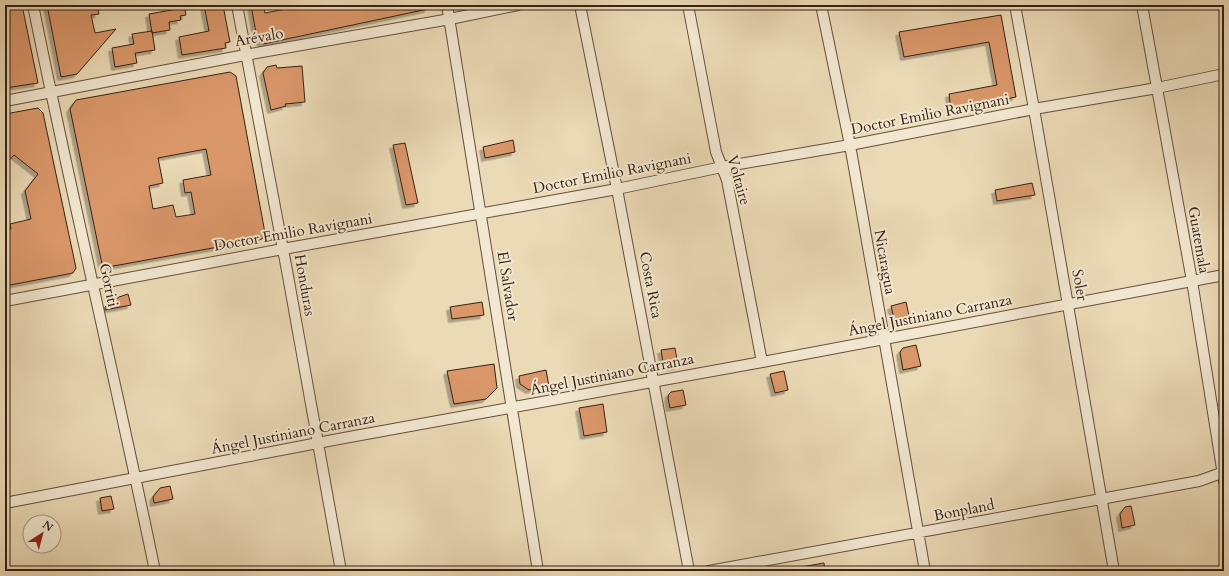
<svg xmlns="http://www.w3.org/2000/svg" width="1229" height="576" font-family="Cardo,serif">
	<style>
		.building { fill: #da976b; stroke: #362114; fill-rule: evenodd; filter: url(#shadow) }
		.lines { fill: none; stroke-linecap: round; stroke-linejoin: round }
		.minor-casing { stroke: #634f3c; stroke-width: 12 }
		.minor { stroke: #f2e7d0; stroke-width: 10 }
		.labels { text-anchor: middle; stroke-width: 4; stroke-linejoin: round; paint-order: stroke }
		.street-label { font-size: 15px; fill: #362114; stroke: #f2e7d0 }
	</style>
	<defs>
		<filter id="shadow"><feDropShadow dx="-3.5" dy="3.5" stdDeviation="0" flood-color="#0004"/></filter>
	</defs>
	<rect width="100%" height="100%" fill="#ebdab6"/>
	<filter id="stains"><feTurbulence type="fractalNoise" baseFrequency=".005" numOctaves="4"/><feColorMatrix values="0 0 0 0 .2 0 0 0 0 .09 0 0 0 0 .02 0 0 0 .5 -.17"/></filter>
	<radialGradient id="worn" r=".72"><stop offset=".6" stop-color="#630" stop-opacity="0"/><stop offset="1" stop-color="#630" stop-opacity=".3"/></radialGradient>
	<!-- building -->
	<path class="building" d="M5,5H22L38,83L5,88Z
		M47,5H97L99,14L91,15L95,33L116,29L77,74L61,77Z
		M176,5H184L186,15L180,16L181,20L169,22L170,30L152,33L149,14L177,9Z
		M204,5H223L230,42L225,43L226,48L182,55L179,37L209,31Z
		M251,5H263L265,13L291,8V7L299,5H428V9L263,44L257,39Z
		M1001,15L1016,97L951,110L949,94L997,85L989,42L904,57L899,32Z
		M152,31L155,50L135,53L137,63L115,67L112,48L134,44L132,34Z
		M276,65L277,68L302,66L305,102L285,104L286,106L271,110L263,73L267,67Z
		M230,72L236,76L265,233L262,239L108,267L102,264L70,109L76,100ZM206,149L211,175L183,180L185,193L191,192L195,214L176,217L173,205L153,209L149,186L163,183L158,158Z
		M38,108L43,113L76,268L73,273L5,286V229H11L10,224L31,219L25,191L38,174L14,155L5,165V114Z
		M513,140L515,152L485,158L483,147Z
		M405,143L418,203L406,205L393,145Z
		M1032,183L1035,195L997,201L995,190Z
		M128,294L131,305L105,310V307L119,297Z
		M482,302L484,315L452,319L450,307Z
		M906,302L910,320L895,323L891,306Z
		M916,345L921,366L903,370L900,352L903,348Z
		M675,348L678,366L671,367L663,362L661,350Z
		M494,364L497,388L486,399L454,404L447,371Z
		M546,370L549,386L529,390L520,384L519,376Z
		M784,371L788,390L775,393L770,374Z
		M683,390L686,405L670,408L668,398L669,394L671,392Z
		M603,404L607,432L584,436L579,408Z
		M170,486L173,499L154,503L153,497L160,488Z
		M111,496L114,509L102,511L100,498Z
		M1131,506L1135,525L1122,528L1120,514L1125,507Z
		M824,563L825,571H802L801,567Z"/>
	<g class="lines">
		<defs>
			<path id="minor" d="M33,5C71,194 116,382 155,571
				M237,5L288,276L341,571
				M447,5L538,571
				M580,5L617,189L689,571
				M688,5L716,152L727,180L762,362
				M821,5L850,145L925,571
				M1015,5L1034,109L1114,571
				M1142,5L1192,281L1224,481
				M5,101L245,55L450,19L518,5
				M5,301L283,249L617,189L722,167L850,145L1034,109L1157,88L1224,74
				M5,503L344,438L762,362L1224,275
				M709,571L1199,481L1224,472"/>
		</defs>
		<!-- minor casing -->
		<use href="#minor" class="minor-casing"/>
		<!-- minor -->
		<use href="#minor" class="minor"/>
	</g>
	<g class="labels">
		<!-- street labels -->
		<g class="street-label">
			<text transform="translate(259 37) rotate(-10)" y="5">Arévalo</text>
			<text transform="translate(930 114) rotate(-11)" y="5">Doctor Emilio Ravignani</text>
			<text transform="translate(612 173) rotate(-11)" y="5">Doctor Emilio Ravignani</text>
			<text transform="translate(739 180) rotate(74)" y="5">Voltaire</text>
			<text transform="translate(293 232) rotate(-10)" y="5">Doctor Emilio Ravignani</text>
			<text transform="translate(1199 240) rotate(80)" y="5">Guatemala</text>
			<text transform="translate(885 262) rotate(80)" y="5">Nicaragua</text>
			<text transform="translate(109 285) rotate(78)" y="5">Gorriti</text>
			<text transform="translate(305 285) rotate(80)" y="5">Honduras</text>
			<text transform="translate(651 285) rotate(79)" y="5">Costa Rica</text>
			<text transform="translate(1080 285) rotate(80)" y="5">Soler</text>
			<text transform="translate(508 286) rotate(81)" y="5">El Salvador</text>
			<text transform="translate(930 315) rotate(-11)" y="5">Ángel Justiniano Carranza</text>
			<text transform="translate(612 374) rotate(-11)" y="5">Ángel Justiniano Carranza</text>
			<text transform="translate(293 433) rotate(-11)" y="5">Ángel Justiniano Carranza</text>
			<text transform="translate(964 510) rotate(-11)" y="5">Bonpland</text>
		</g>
	</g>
	<!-- margin -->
	<rect width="1229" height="576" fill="none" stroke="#ebdab6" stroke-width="20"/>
	<rect x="6" y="6" width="1217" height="564" fill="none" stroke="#362114" stroke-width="2"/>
	<rect x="10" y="10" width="1209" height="556" fill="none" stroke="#362114"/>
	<!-- north arrow -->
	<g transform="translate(42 534) rotate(36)"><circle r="19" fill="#f2e7d0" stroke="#a79885"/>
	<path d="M0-3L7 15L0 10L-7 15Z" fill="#8f2418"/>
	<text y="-6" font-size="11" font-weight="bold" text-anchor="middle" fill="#362114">N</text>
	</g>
	<rect width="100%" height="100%" filter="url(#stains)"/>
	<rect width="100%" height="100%" fill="url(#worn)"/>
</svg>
